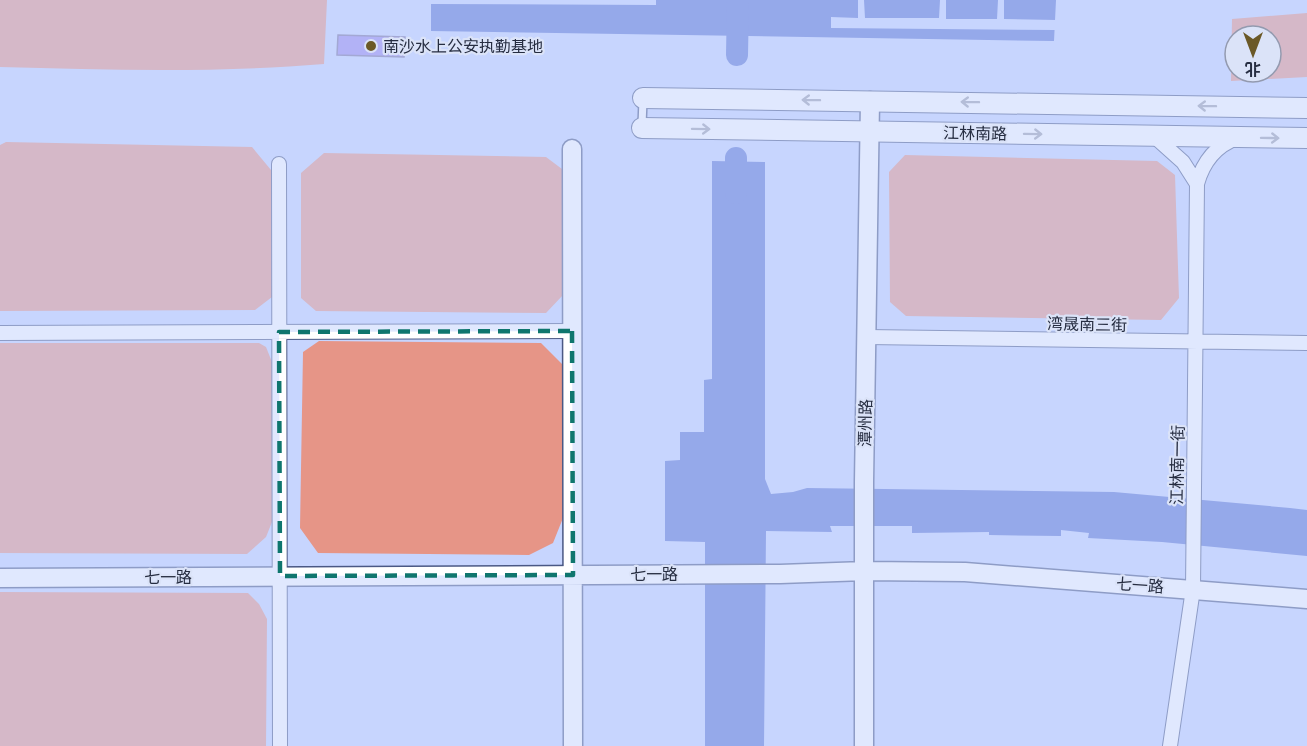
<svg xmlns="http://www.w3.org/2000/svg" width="1307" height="746" font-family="'Noto Sans','Noto Sans SC',sans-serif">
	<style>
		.green { fill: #e69587; fill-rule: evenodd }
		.water { fill: #5a73d2 }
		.pier { fill: #c7d5fe }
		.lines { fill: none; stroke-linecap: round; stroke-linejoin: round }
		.river { stroke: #5a73d2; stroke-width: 22 }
		.building { fill: #9987ed; stroke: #7872a2; stroke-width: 1.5 }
		.service-casing { stroke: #4a5884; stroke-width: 10 }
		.minor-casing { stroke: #4a5884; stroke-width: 16 }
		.tertiary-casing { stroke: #4a5884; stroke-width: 21 }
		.secondary-casing { stroke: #4a5884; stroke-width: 22 }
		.service { stroke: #fff; stroke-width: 7 }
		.minor { stroke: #fff; stroke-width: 14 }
		.tertiary { stroke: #fff; stroke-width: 18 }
		.secondary { stroke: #fff; stroke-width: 20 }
		.oneway { stroke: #9da0aa }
		.marked { fill: none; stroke: #0f766e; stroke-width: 4.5; stroke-dasharray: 12 8; stroke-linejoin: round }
		.poi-dot { fill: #6b5927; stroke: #dbe3f8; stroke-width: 2 }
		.labels { text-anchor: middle; stroke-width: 4.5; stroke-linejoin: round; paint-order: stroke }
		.poi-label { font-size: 16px; fill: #262d41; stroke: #dbe3f8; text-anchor: start }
		.street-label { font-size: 16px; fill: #262d41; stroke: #dbe3f8 }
	</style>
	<rect width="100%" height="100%" fill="#c7d5fe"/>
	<!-- green -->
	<path class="green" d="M0,0H327L324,64C217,73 108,70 0,67Z
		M1307,13V77L1231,81L1232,19ZM1235,36H1271V72H1235Z
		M6,142L252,147L271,170L272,297L255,310L0,311V145Z
		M324,153L546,157L562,169L563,295L546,313L316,311L301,298V173Z
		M905,155L1157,161L1175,175L1179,298L1161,320L906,316L890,302L889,172Z
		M319,341L541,343L562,364L563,518L553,543L529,555L318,553L300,528L303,352Z
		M0,343H259L266,347L272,362V522L266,537L247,554L0,553Z
		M0,592L248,593L259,604L267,619L266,746H0Z"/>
	<!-- water -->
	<path class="water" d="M431,0H1056L1054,41L431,31Z
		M712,161L765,162V479L771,494L793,492L807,488L1114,492L1290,508L1307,510V556L1162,542L1088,538L1089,533L1061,530V536L989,535V532L912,533V526H830L832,532L766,531L764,746H705V542L665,541V461L680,460V432H704V380L712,379Z"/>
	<!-- pier -->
	<path class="pier" d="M431,0H656V5L431,4Z
		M858,0H864L865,18H939L940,0H946V19H997L998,0H1004V19L1056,20V30L831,28V17L858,18Z"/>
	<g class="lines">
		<!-- river -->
		<path class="river" d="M737,55L738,0
			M736,193V158"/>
	</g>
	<!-- building -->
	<path class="building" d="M338,35L405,37L404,57L337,55Z"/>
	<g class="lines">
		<defs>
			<path id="service" d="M642,125L643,100"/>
			<path id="minor" d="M1154,136L1183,162L1197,184
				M279,164L280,746
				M0,333L572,331
				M866,337L1307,343
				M1170,746L1193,589L1197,184C1203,162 1215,146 1237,138"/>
			<path id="tertiary" d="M572,149L573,746
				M0,578L780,574L865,571L965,572L1307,599
				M864,746V482L870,101"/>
			<path id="secondary" d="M643,98L1307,108
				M642,128L1307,138"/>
		</defs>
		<!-- service casing -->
		<use href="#service" class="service-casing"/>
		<!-- minor casing -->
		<use href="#minor" class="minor-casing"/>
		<!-- tertiary casing -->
		<use href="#tertiary" class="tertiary-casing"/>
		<!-- secondary casing -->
		<use href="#secondary" class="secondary-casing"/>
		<!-- service -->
		<use href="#service" class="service"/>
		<!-- minor -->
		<use href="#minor" class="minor"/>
		<!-- tertiary -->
		<use href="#tertiary" class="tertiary"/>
		<!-- secondary -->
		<use href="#secondary" class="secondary"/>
	</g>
	<!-- one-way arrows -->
	<defs><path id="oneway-shaft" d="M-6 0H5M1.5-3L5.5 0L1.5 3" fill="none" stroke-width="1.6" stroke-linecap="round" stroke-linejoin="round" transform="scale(1.5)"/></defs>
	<g class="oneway">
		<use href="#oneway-shaft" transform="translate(811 100) rotate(-179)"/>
		<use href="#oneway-shaft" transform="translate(970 102) rotate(-179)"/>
		<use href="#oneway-shaft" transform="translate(1207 106) rotate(-179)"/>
		<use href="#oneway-shaft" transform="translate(701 129) rotate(1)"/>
		<use href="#oneway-shaft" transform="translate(1033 134) rotate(1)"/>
		<use href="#oneway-shaft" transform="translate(1270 138) rotate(1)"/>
	</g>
	<!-- marked area -->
	<path d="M0 0H1307V746H0ZM572,331L573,575L280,576L279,332Z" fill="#c7d5fe" fill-opacity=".55" fill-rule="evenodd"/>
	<path class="marked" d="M572,331L573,575L280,576L279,332Z"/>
	<!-- markers -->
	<circle class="poi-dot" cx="371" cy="46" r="6"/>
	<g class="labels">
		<!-- poi labels -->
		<g class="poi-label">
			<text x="383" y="52">南沙水上公安执勤基地</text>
		</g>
		<!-- street labels -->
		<g class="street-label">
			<text transform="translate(975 133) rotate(1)" y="6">江林南路</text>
			<text transform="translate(1087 324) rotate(1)" y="6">湾晟南三街</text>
			<text transform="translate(865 423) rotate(-89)" y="6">潭州路</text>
			<text transform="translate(1177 465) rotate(-89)" y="6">江林南一街</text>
			<text x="654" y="580">七一路</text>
			<text x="168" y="583">七一路</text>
			<text transform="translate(1140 585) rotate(4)" y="6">七一路</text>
		</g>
	</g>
	<!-- north arrow -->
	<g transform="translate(1253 54) rotate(180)"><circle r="28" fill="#dbe3f8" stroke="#939aaf" stroke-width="1.5"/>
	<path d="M0-4.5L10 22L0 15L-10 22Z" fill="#6b5927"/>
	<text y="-9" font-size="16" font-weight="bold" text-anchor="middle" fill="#262d41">北</text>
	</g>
</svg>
